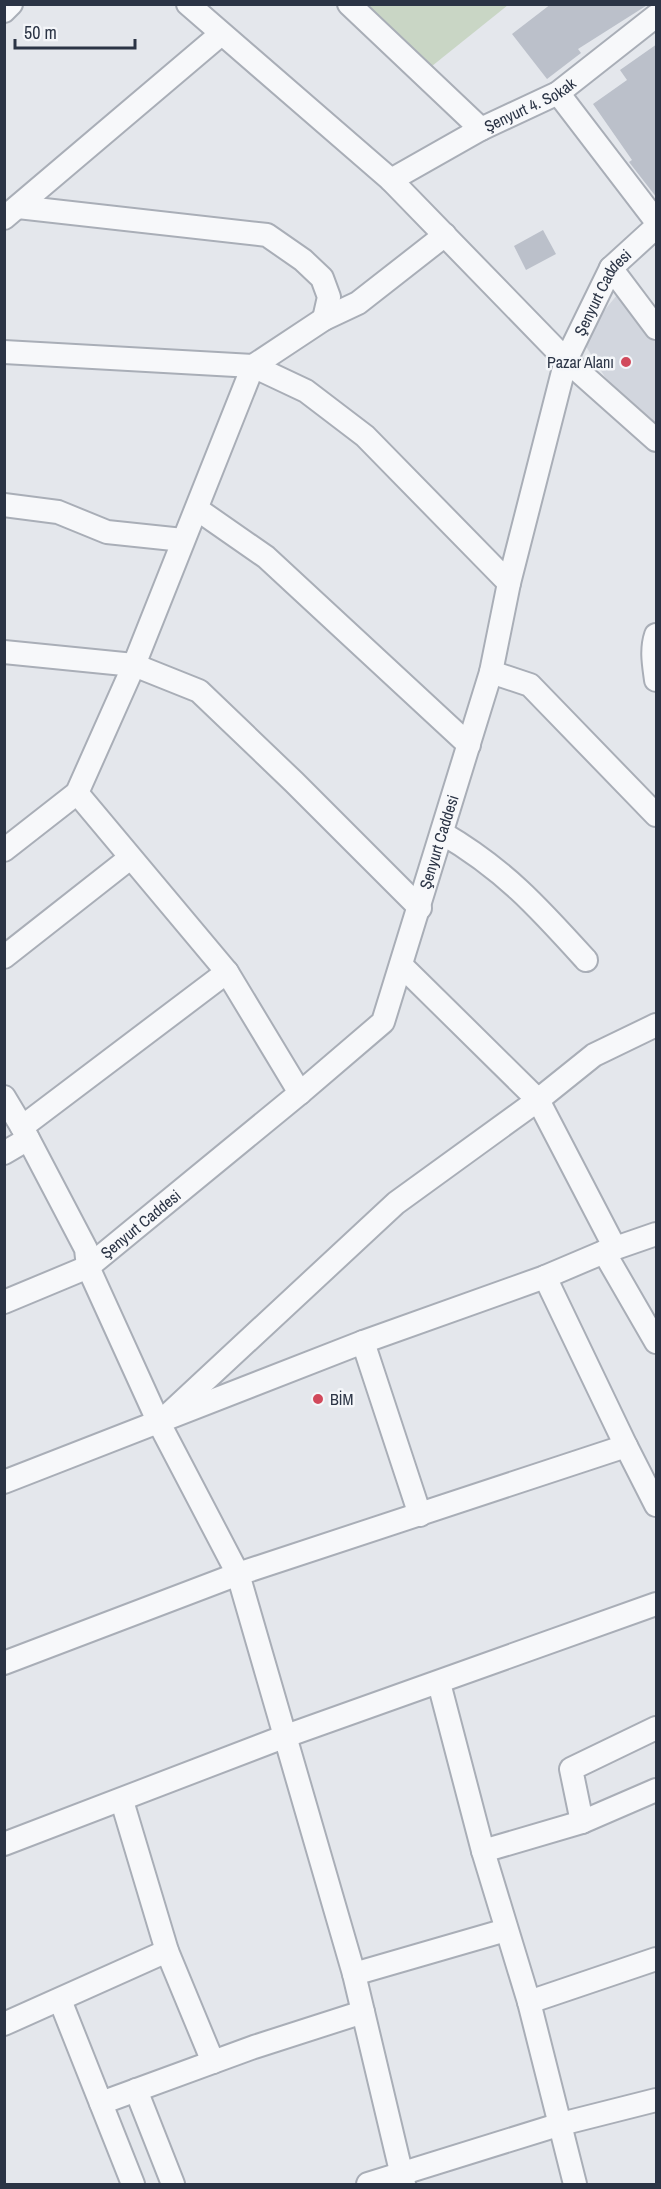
<svg xmlns="http://www.w3.org/2000/svg" width="661" height="2189" font-family="'Archivo Narrow',sans-serif">
	<style>
		.built { fill: #d2d6de }
		.green { fill: #c9d6c5 }
		.building { fill: #bbc0ca }
		.lines { fill: none; stroke-linecap: round; stroke-linejoin: round }
		.minor-casing { stroke: #a9aeb7; stroke-width: 26 }
		.minor { stroke: #f7f8fa; stroke-width: 22 }
		.poi-dot { fill: #d1495b; stroke: #f4f6f9; stroke-width: 2 }
		.labels { text-anchor: middle; stroke-width: 5; stroke-linejoin: round; paint-order: stroke }
		.street-label { font-size: 16px; fill: #2b3445; stroke: #f4f6f9 }
		.poi-label { font-size: 16px; fill: #2b3445; stroke: #f4f6f9; text-anchor: end }
	</style>
	<rect width="100%" height="100%" fill="#e4e7ec"/>
	<!-- built -->
	<path class="built" d="M622,289L656,334V430L605,377L587,348L585,334Z"/>
	<!-- green -->
	<path class="green" d="M362,5H508L432,66L422,63Z"/>
	<!-- building -->
	<path class="building" d="M551,4H649L578,49L581,53L547,79L512,34Z
		M657,44V198L629,162L632,160L593,104L627,80L620,70Z
		M543,230L556,254L526,270L514,246Z"/>
	<g class="lines">
		<defs>
			<g id="minor">
				<path d="M188,4L391,180L566,360L656,440"/>
				<path d="M349,4L481,129"/>
				<path d="M4,11L11,4"/>
				<path d="M558,93L656,221"/>
				<path id="s1" d="M391,180L481,129L558,93L656,16"/>
				<path d="M18,207L267,235L303,260L322,278L329,297L324,319"/>
				<path d="M4,218L221,34"/>
				<path d="M611,268L656,328"/>
				<path d="M4,352L253,366L306,391L365,436L509,583"/>
				<path d="M4,505L58,512L107,532L183,540"/>
				<path d="M197,509L266,557L469,745"/>
				<path d="M656,635C651,650 654,665 656,680"/>
				<path d="M4,652L134,665L199,691L294,782L420,908"/>
				<path d="M491,672L530,685L656,815"/>
				<path d="M77,793L227,972L300,1093"/>
				<path d="M442,833C504,869 539,908 586,960"/>
				<path d="M4,850L77,793L134,665L253,366L324,319L358,303L445,235"/>
				<path d="M4,957L130,858"/>
				<path d="M402,966L538,1100L615,1248"/>
				<path d="M4,1097L22,1127L86,1249L88,1267L159,1423L238,1574L354,1974L404,2184"/>
				<path d="M22,1127L227,972"/>
				<path d="M4,1153L28,1139"/>
				<path d="M604,1252L656,1342"/>
				<path d="M545,1277L626,1446L656,1505"/>
				<path id="s2" d="M4,1302L88,1267L300,1093L383,1022L491,672L509,583L566,360L611,268L656,227"/>
				<path d="M363,1342L420,1515"/>
				<path d="M170,1413L396,1203L538,1100L594,1055L656,1025"/>
				<path d="M4,1482L363,1342L545,1277L604,1252L656,1234"/>
				<path d="M4,1663L238,1574L626,1446"/>
				<path d="M439,1683L483,1851L529,2002L575,2184"/>
				<path d="M122,1801L167,1951L213,2062"/>
				<path d="M582,1822L571,1769L656,1728"/>
				<path d="M4,1844L286,1736L656,1604"/>
				<path d="M483,1851L582,1822L656,1790"/>
				<path d="M354,1974L506,1930"/>
				<path d="M60,2000L133,2184"/>
				<path d="M529,2002L656,1959"/>
				<path d="M4,2024L167,1951"/>
				<path d="M136,2090L173,2184"/>
				<path d="M101,2103L254,2047L363,2012"/>
				<path d="M368,2184L561,2124L656,2100"/>
			</g>
		</defs>
		<!-- minor casing -->
		<use href="#minor" class="minor-casing"/>
		<!-- minor -->
		<use href="#minor" class="minor"/>
	</g>
	<!-- markers -->
	<g class="poi-dot">
		<circle cx="626" cy="362" r="6"/>
		<circle cx="318" cy="1399" r="6"/>
	</g>
	<g class="labels">
		<!-- street labels -->
		<g class="street-label">
			<text dy="6" stroke="none"><textPath href="#s1" startOffset="158">Şenyurt 4. Sokak</textPath></text>
			<text dy="6" stroke="none"><textPath href="#s2" startOffset="1239">Şenyurt Caddesi</textPath></text>
			<text dy="6" stroke="none"><textPath href="#s2" startOffset="663">Şenyurt Caddesi</textPath></text>
			<text dy="6" stroke="none"><textPath href="#s2" startOffset="159">Şenyurt Caddesi</textPath></text>
		</g>
		<!-- poi labels -->
		<g class="poi-label">
			<text x="614" y="368">Pazar Alanı</text>
			<text x="330" y="1405" text-anchor="start">BİM</text>
		</g>
	</g>
	<!-- border -->
	<rect width="661" height="2189" fill="none" stroke="#2b3445" stroke-width="12"/>
	<!-- scale -->
	<path d="M15 39v9h120v-9" fill="none" stroke="#2b3445" stroke-width="3"/>
	<text x="24" y="39" font-size="18" fill="#2b3445" stroke="#f4f6f9" stroke-width="4.5" paint-order="stroke">50 m</text>
</svg>
